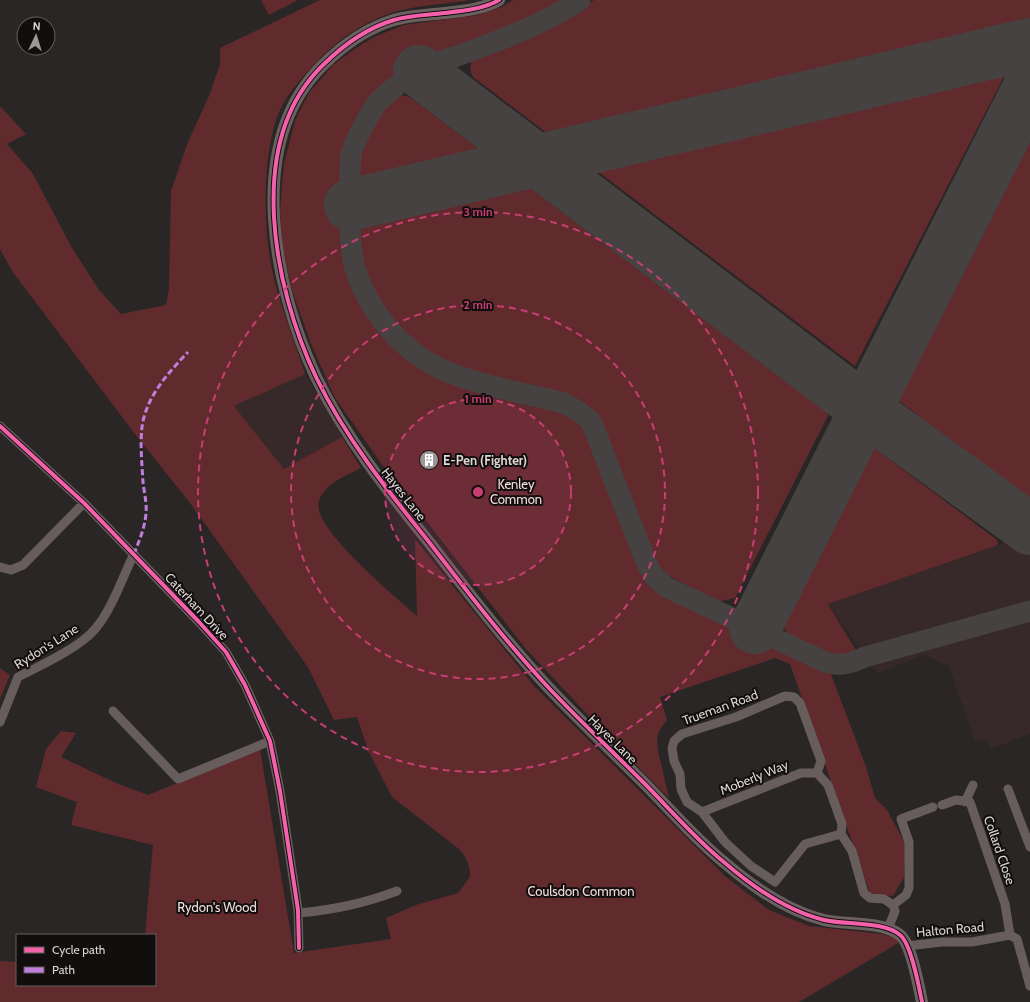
<svg xmlns="http://www.w3.org/2000/svg" width="1030" height="1002" font-family="Cabin,sans-serif">
	<style>
		.built { fill: #372929 }
		.green { fill: #612b2e }
		.lines { fill: none; stroke-linecap: round; stroke-linejoin: round }
		.taxiway { stroke: #474242; stroke-width: 21 }
		.runway { stroke: #474242; stroke-width: 52 }
		.street { stroke: #685d5d; stroke-width: 9 }
		.secondary { stroke: #6b6060; stroke-width: 12 }
		.quiet { stroke: #c07fdc; stroke-width: 3; stroke-dasharray: 6 3; stroke-linecap: butt }
		.cycleway-casing { stroke: #120e0e; stroke-width: 6 }
		.cycleway { stroke: #f560ab; stroke-width: 4 }
		.ring { fill: none; stroke: #c73e73; stroke-width: 2; stroke-dasharray: 7 5 }
		.labels { text-anchor: middle; stroke-width: 4; stroke-linejoin: round; paint-order: stroke }
		.poi-label { font-size: 13px; font-weight: bold; fill: #dbd5d5; stroke: #120e0e; text-anchor: start }
		.park-label { font-size: 13px; fill: #f4dedd; stroke: #120e0e }
		.street-label { font-size: 13px; fill: #dbd5d5; stroke: #120e0e }
		.centre { fill: #c73e73; stroke: #120e0e; stroke-width: 2 }
		.ring-label { font-size: 12px; text-anchor: middle; font-weight: bold; fill: #c73e73; stroke: #120e0e; stroke-width: 4; stroke-linejoin: round; paint-order: stroke }
	</style>
	<rect width="100%" height="100%" fill="#2a2626"/>
	<!-- built -->
	<path class="built" d="M305,374L342,437L284,469L233,405Z
		M1030,534V734L990,749L987,739L975,742L949,666L924,655L877,673L828,604Z"/>
	<!-- green -->
	<path class="green" d="M261,0H298L269,15Z
		M320,0H470C446,4 421,5 398,11C367,19 335,41 315,64C303,76 292,89 283,104C262,142 263,223 271,265C278,302 294,338 305,374L234,406L284,469L342,437L361,468C346,476 325,483 319,501C310,527 397,598 417,616L415,539L535,687L725,876L769,910L809,926L881,934L894,937L900,942L799,1002H0V961L17,962V985H155V935H145L153,845L71,825L77,802L36,787L46,749L61,731L76,733L61,757L116,783L148,795L260,749L294,953L391,939L386,918L416,905L458,893L470,877C470,865 467,858 459,849L392,797L368,750L357,717L334,720L308,667L190,503L135,434L12,271L0,249V106L26,134L7,144L33,174L72,248L99,290L121,314L166,305L169,289L171,191L188,142L209,96L220,64V48Z
		M513,0H571C551,13 531,19 509,27C469,41 409,61 379,93C368,105 349,139 346,155C344,170 346,187 345,202C345,223 344,248 350,269C363,312 397,354 439,373C477,391 521,398 561,408L575,416L588,427L643,565L650,579L663,591L829,669L866,767L875,798L887,810L906,845L904,877L893,896L870,893L790,664L775,658L660,697L667,720L659,731L657,740L658,751L669,798L617,746L526,649L381,463L335,398L311,344L292,290L282,247L280,210L284,164L295,121L309,93L333,65L353,50L374,37L404,25L478,15L502,7Z
		M594,0H1030V26L855,366L473,77C467,64 472,57 484,51L563,21Z
		M401,95L410,97L829,414L735,598L717,602L660,571L599,419L581,404L566,396L472,372L449,365L421,350L400,331L378,304L365,276L361,256L358,231V157L373,121L391,98Z
		M1030,142V501L898,400Z
		M873,447L997,540L998,545L828,604L857,652L836,659L793,640L784,628L785,618Z
		M0,668L10,675L0,699Z"/>
	<g class="lines">
		<!-- taxiway -->
		<path class="taxiway" d="M580,0C547,22 511,36 474,50C456,57 435,62 418,71C406,78 393,88 383,97C373,105 354,142 351,155C349,167 351,182 350,195C350,218 349,246 355,268C368,310 400,349 439,368C475,385 525,393 564,403L578,411L591,421L647,564L654,576L666,587L823,661C838,667 850,664 865,657L1030,611"/>
		<!-- runway -->
		<path class="runway" d="M419,71L866,410L1030,529
			M350,205L1030,44
			M755,628L1030,85"/>
		<!-- street -->
		<path class="street" d="M0,426L84,503L199,622L226,652L245,685L270,741L280,791L298,910L299,948
			M0,567L11,570L23,565L84,503
			M113,711L178,779L270,741
			M0,722L18,677C40,666 81,647 96,628C113,607 122,578 134,554
			M1008,789L1030,847
			M965,802L973,785
			M942,805L956,800L970,802L1005,904L1010,935
			M702,812L801,773H817
			M841,834L805,844L775,882L751,866L725,842L702,812L687,802L681,789L680,774L674,761L672,748L674,741L682,734L736,717L785,696L794,697L800,703L821,761L817,773L828,785L842,824L841,834L852,851L864,893L870,898L884,899L893,905L895,911L888,929
			M893,905L906,895L909,888V842L901,819L933,807
			M298,913C334,910 363,904 397,891
			M907,946L942,942H972L1010,935L1017,939L1030,986"/>
		<!-- secondary -->
		<path class="secondary" d="M499,0C484,9 462,11 444,13C428,15 410,15 394,20C367,28 342,46 322,66C244,143 274,288 316,377C345,437 387,490 429,542C467,591 505,641 547,686C578,719 611,750 643,782C670,809 695,839 725,863C753,887 787,911 824,920C845,925 884,921 900,935C911,943 919,987 922,1002"/>
		<!-- quiet -->
		<path class="quiet" d="M134,554C139,541 145,528 146,513C147,503 144,492 143,482C142,465 140,444 142,427C146,397 168,373 188,352"/>
		<defs>
			<path id="cycleway" d="M499,0C484,9 462,11 444,13C428,15 410,15 394,20C367,28 342,46 322,66C244,143 274,288 316,377C345,437 387,490 429,542C467,591 505,641 547,686C578,719 611,750 643,782C670,809 695,839 725,863C753,887 787,911 824,920C845,925 884,921 900,935C911,943 919,987 922,1002
				M0,426L84,503L199,622L226,652L245,685L270,741L280,791L298,910L299,948"/>
		</defs>
		<!-- cycleway casing -->
		<use href="#cycleway" class="cycleway-casing"/>
		<!-- cycleway -->
		<use href="#cycleway" class="cycleway"/>
	</g>
	<!-- distance rings -->
	<circle cx="478" cy="492" r="93" fill="#c73e73" fill-opacity=".12"/>
	<g class="ring">
		<circle cx="478" cy="492" r="93"/>
		<circle cx="478" cy="492" r="187"/>
		<circle cx="478" cy="492" r="280"/>
	</g>
	<!-- icons -->
	<defs>
		<symbol id="building-disc" viewBox="-11 -11 22 22"><circle r="9.5" fill="#9d9898" stroke="#120e0e"/><path d="M-4-6H4V6H1V3H-1V6H-4ZM-2.5-4.3h1.7v1.8h-1.7ZM.8-4.3h1.7v1.8H.8ZM-2.5-1h1.7V.8h-1.7ZM.8-1h1.7V.8H.8Z" fill="#fff"/></symbol>
	</defs>
	<g fill-rule="evenodd">
		<use href="#building-disc" x="418" y="449" width="22" height="22"/>
	</g>
	<g class="labels">
		<!-- poi labels -->
		<g class="poi-label">
			<text x="443" y="465">E-Pen (Fighter)</text>
		</g>
		<!-- park labels -->
		<g class="park-label">
			<text x="516" y="489">Kenley<tspan x="516" dy="15">Common</tspan></text>
			<text x="581" y="896">Coulsdon Common</text>
			<text x="217" y="912">Rydon's Wood</text>
		</g>
		<!-- street labels -->
		<g class="street-label">
			<text transform="translate(404 494) rotate(52)" y="5">Hayes Lane</text>
			<text transform="translate(197 606) rotate(47)" y="5">Caterham Drive</text>
			<text transform="translate(46 646) rotate(-32)" y="5">Rydon's Lane</text>
			<text transform="translate(720 707) rotate(-20)" y="5">Trueman Road</text>
			<text transform="translate(613 739) rotate(45)" y="5">Hayes Lane</text>
			<text transform="translate(754 777) rotate(-22)" y="5">Moberly Way</text>
			<text transform="translate(1000 850) rotate(71)" y="5">Collard Close</text>
			<text transform="translate(950 929) rotate(-5)" y="5">Halton Road</text>
		</g>
	</g>
	<circle cx="478" cy="492" r="6" class="centre"/>
	<g class="ring-label">
		<text x="478" y="216">3 min</text>
		<text x="478" y="309">2 min</text>
		<text x="478" y="403">1 min</text>
	</g>
	<!-- legend -->
	<rect x="16" y="934" width="140" height="52" fill="#120e0e" stroke="#625e5e"/>
	<rect x="24" y="947" width="20" height="6" fill="#f560ab" stroke="#625e5e"/>
	<text x="52" y="954" font-size="12" fill="#dbd5d5">Cycle path</text>
	<rect x="24" y="967" width="20" height="6" fill="#c07fdc" stroke="#625e5e"/>
	<text x="52" y="974" font-size="12" fill="#dbd5d5">Path</text>
	<!-- north arrow -->
	<g transform="translate(36 36) rotate(4)"><circle r="19" fill="#120e0e" stroke="#625e5e"/>
	<path d="M0-3L7 15L0 10L-7 15Z" fill="#9d9898"/>
	<text y="-6" font-size="11" font-weight="bold" text-anchor="middle" fill="#dbd5d5">N</text>
	</g>
</svg>
